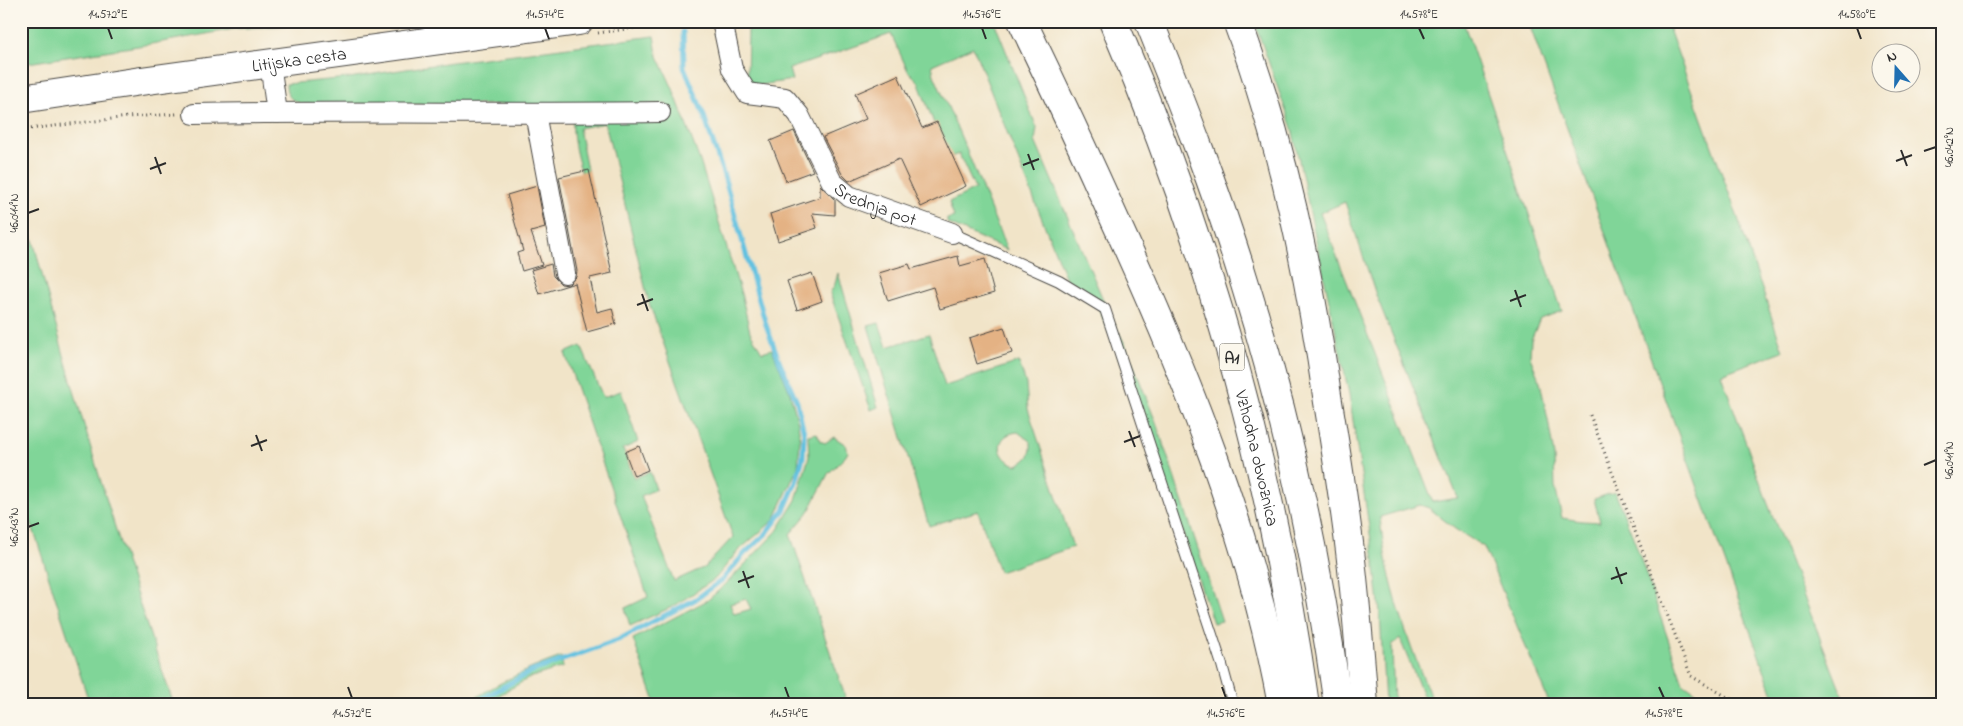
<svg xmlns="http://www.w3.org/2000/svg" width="1963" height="726" font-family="'Indie Flower',sans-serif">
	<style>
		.green { fill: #80d598; stroke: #568062; fill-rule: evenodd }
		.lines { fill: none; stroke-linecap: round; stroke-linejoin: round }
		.stream { stroke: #62c1e0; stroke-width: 5 }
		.building { fill: #e4b284 }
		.lane-casing { stroke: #494743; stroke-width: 12 }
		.street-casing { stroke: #494743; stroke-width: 22 }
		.secondary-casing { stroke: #494743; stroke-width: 30 }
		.highway-casing { stroke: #494743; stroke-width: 30 }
		.path { stroke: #494743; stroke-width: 3; stroke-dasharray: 1 4; stroke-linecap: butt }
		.lane { stroke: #fff; stroke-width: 10 }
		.street { stroke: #fff; stroke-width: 20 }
		.secondary { stroke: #fff; stroke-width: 28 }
		.highway { stroke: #fff; stroke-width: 28 }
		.ticks { fill: none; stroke: #2b2b2b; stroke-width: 2 }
		.labels { text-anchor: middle; stroke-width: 4; stroke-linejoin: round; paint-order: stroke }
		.shield { fill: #fbf7ec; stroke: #696865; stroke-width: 1 }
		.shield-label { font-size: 16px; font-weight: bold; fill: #2b2b2b }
		.street-label { font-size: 18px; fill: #2b2b2b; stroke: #fbf7ec }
		.neatline { fill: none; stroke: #2b2b2b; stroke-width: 2 }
		.ticks-label { font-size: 12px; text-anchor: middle; fill: #2b2b2b }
	</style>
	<rect width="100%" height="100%" fill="#fbf7ec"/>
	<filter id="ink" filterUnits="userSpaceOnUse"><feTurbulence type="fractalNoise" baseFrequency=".02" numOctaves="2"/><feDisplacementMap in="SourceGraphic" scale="10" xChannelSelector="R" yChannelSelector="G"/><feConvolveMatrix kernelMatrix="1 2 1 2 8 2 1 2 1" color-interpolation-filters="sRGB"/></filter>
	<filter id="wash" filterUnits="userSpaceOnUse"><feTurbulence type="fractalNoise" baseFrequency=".0096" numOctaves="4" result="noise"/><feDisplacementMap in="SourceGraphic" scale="20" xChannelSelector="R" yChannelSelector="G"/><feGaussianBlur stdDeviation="1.12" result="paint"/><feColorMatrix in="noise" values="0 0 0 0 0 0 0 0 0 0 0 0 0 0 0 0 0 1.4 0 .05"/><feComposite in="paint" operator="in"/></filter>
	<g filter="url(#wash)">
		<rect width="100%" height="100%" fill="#f1e4c8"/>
		<!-- green -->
		<path class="green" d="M21,21H351L234,29L151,44L21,64Z
			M770,21H994L1037,128L1035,141L1108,311L1126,346L1157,425L1222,621L1213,623L1139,403L1098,307L1079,286L1066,279L973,47L932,65L934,75L965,146L1007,250L947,223V219L954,217L949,202L975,189L959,154L947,158L918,81L908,71L891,34L789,69L792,80L754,86L747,81L748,30L760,22Z
			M1254,21H1463L1562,311L1540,319L1531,340L1530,357L1540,382L1548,420L1554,456L1555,487L1562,518L1582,521L1600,522L1594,499L1615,492L1635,542L1683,683L1714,705H1550L1484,547L1455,529L1429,508L1420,505L1380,517C1386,583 1409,644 1434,705H1427L1400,639L1392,645L1394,705H1385L1380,613L1374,560L1349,394L1292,128ZM1345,202L1376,295L1458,498L1433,502L1320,213Z
			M1528,21H1666L1738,218L1783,351L1721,374L1768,504L1846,705H1777Z
			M654,36L657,54L673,89L700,161L742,297L750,332L762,352L772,349L790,393L798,423L800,440L798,467L774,520L738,551L715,579L674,606L630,626L625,608L648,597L565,353L581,346L603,397L621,391L638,442L623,449L634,478L650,472L656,489L641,496L674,581L705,567L733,537L649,303L605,123L579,128L593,201C582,177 571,145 573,118L670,117L666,104L579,105L303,104C292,101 286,97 286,84L349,78L445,63Z
			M21,192C64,366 115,536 174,705H90L21,491Z
			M838,273L878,407L871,410L830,293L835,284Z
			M879,323L887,347L929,334L945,386L1019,362L1026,384L1028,409L1073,547L999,572L978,511L929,526L868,326ZM1018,432L1031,442C1032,455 1028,460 1017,465C995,459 994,434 1018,432Z
			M817,433L820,441L825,443L834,437L846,445L848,452L845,457L828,474L808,513L790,534L848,705H656L633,639L708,600L725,585L777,531L796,500L809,457L808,435ZM746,599L751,609L734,614L730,604Z
			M561,657L563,667L529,678L482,705H464C496,684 524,670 561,657Z"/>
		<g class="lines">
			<!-- stream -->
			<path class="stream" d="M471,705L530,672L618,640L696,599L722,580L745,553L766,534L784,510L796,482L803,457L804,433L797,402L779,360L766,325L724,176L703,113L684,67L683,32"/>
		</g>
		<g id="blocks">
			<!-- building -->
			<path class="building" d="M898,75L922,128L937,122L966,186L921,207L899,159L849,181L842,174L823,137L866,119L855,94Z
				M794,131L813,171L786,181L770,141Z
				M589,170L612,273L590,278L597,312L612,308L616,324L587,332L575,283L539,294L531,270L551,264L553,276L561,284L568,285L576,277L577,271L559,177Z
				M820,185L835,200V215L812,213L817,228L778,241L770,214L820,197Z
				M537,186L545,228L531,232L542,265L522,271L517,253L523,251L507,195Z
				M958,256L960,266L985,259L994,293L940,309L933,287L888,301L879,273L909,264L911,269Z
				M812,273L822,301L797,310L787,281Z
				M1004,327L1012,353L977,364L969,338Z
				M639,446L648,470L634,476L625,452Z"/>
		</g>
	</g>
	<g filter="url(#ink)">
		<use href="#blocks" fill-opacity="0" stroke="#494743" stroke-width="1"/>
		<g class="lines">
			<defs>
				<path id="lane" d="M952,233L1059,281L1105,309L1222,665L1233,705"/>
				<g id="street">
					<path id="s1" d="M722,21L732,69L747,93L785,98L799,115L832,182L849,196L952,233"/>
					<path d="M270,63L277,113"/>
					<path d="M535,113L565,273"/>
					<path d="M194,114C349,111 505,114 660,112"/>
				</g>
				<g id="secondary">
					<path id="s2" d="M21,99L141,81L579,21"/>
				</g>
				<g id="highway">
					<path d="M1022,21C1054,87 1085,153 1115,220C1186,375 1251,535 1282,705"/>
					<path id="s3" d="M1113,21C1207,239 1272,470 1305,705"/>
					<path d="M1149,21C1184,108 1218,195 1245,284C1288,422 1318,562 1338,705"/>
					<path d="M1237,21C1283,144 1309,272 1328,402C1336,451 1344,501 1350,551C1356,602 1360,653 1364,705"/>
				</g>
			</defs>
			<!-- lane casing -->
			<use href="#lane" class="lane-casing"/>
			<!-- street casing -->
			<use href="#street" class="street-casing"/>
			<!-- secondary casing -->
			<use href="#secondary" class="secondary-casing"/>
			<!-- highway casing -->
			<use href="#highway" class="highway-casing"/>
			<!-- path -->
			<path class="path" d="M598,33L684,21
				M21,130L128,117L177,114
				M1590,415L1691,676L1741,705"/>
			<!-- lane -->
			<use href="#lane" class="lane"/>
			<!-- street -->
			<use href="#street" class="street"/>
			<!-- secondary -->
			<use href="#secondary" class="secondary"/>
			<!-- highway -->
			<use href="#highway" class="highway"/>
		</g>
	</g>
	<!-- ticks -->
	<path class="ticks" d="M108,28L112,39M545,28L549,39M982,28L986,39M1419,28L1424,39M1857,28L1861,39M1901,150L1907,166M1924,151L1936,147M1028,154L1034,170M155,157L161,174M1896,161L1912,155M1023,165L1039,159M150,169L166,163M28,213L39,209M1515,290L1521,307M642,294L648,311M1510,301L1526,295M637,305L653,299M1129,431L1135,447M256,435L262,451M1124,442L1140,436M251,446L267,440M1924,465L1936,460M28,527L39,523M1616,567L1622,584M743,571L749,588M1611,579L1627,573M738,582L754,576M348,687L352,698M785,687L789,698M1222,687L1226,698M1659,687L1664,698"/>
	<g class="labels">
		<!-- shield labels -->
		<rect class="shield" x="1219.5" y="343.5" width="25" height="27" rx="4"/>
		<g class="shield-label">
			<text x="1232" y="363">A1</text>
		</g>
		<!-- street labels -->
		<g class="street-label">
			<text dy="6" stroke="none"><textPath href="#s2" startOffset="281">Litijska cesta</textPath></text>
			<text dy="6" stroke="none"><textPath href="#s1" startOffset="262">Srednja pot</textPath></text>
			<text dy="6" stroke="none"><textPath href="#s3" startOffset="461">Vzhodna obvoznica</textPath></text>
		</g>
	</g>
	<!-- margin -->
	<rect width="1963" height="726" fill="none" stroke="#fbf7ec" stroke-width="55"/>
	<!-- north arrow -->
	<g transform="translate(1896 68) rotate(340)"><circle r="24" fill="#fbf7ec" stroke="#a8a59f"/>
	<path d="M0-4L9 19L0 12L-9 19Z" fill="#1f6fb2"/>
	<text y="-8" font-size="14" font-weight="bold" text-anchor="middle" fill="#2b2b2b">N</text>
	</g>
	<rect x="28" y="28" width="1908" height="670" class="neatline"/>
	<g class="ticks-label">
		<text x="108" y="18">14.572°E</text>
		<text x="545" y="18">14.574°E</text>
		<text x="982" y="18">14.576°E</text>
		<text x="1419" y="18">14.578°E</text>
		<text x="1857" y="18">14.580°E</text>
		<text transform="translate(1949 147) rotate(-90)" y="4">46.042°N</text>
		<text transform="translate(14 213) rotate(-90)" y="4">46.044°N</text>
		<text transform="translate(1949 460) rotate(-90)" y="4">46.041°N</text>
		<text transform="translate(14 527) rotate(-90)" y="4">46.043°N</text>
		<text x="352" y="717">14.572°E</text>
		<text x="789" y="717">14.574°E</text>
		<text x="1226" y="717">14.576°E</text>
		<text x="1664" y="717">14.578°E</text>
	</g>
</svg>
